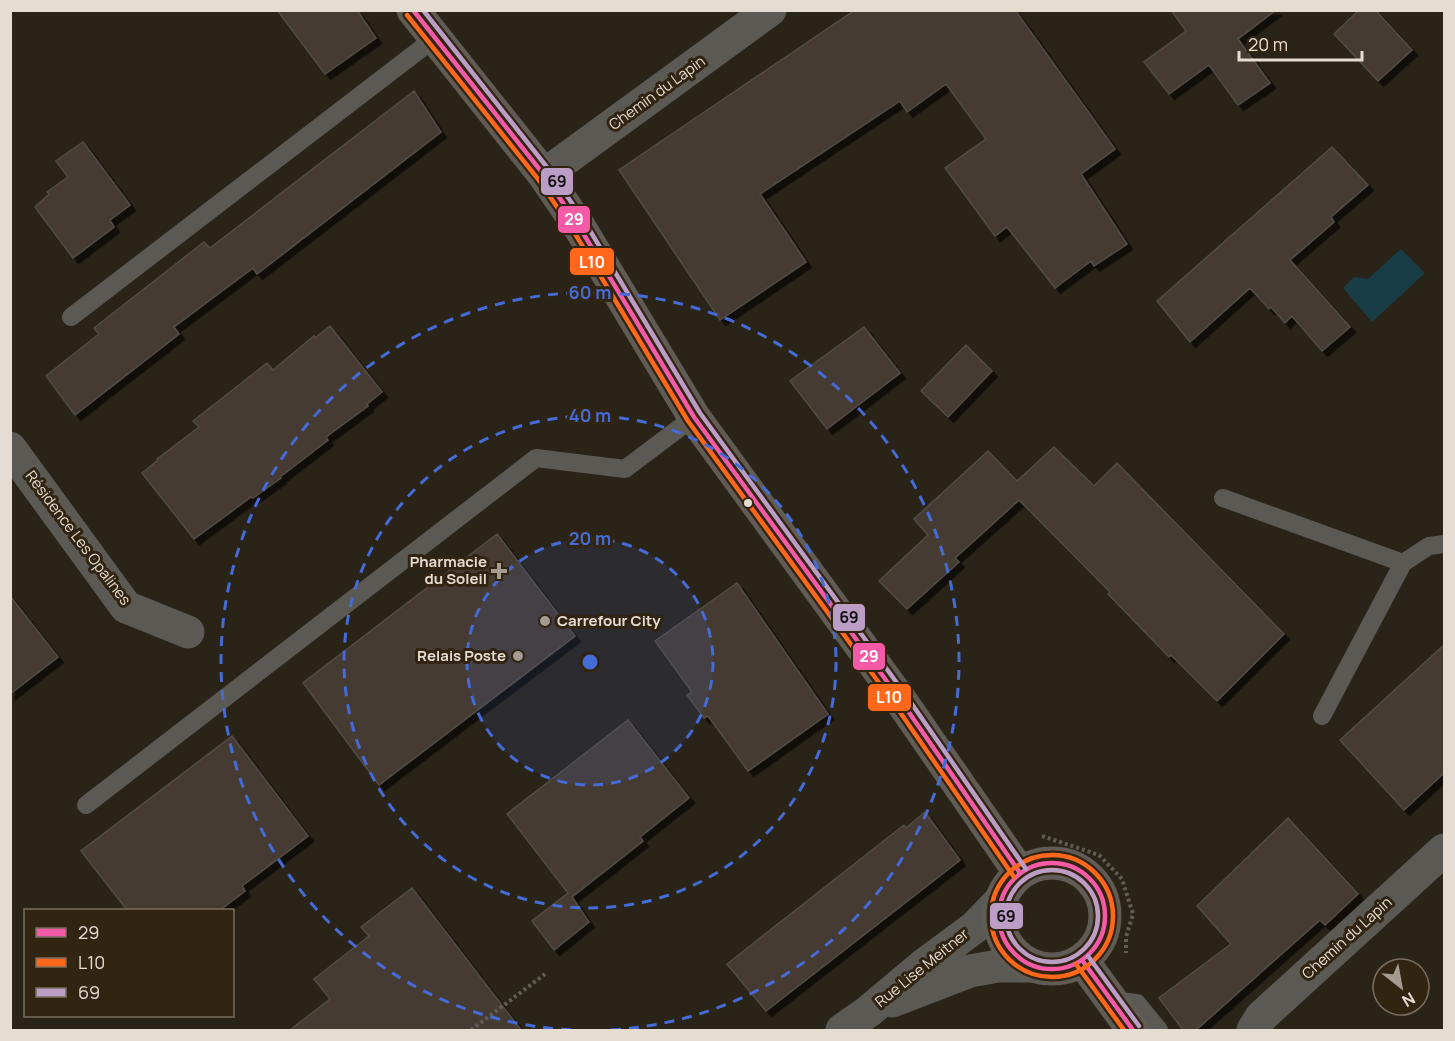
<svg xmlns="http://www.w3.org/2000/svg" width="1455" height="1041" font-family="Manrope,sans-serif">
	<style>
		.water { fill: #193d46 }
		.building { fill: #443b33; stroke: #534b45; stroke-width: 1.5; filter: url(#shadow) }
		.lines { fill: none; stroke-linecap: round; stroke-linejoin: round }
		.path { stroke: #605c56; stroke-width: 4; stroke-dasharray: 3 3; stroke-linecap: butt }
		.service { stroke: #5b5954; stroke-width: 18 }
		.minor { stroke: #5b5954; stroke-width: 33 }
		.secondary { stroke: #605b55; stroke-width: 33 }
		.bus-1-casing { stroke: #312411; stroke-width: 9 }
		.bus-2-casing { stroke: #312411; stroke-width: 9 }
		.bus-3-casing { stroke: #312411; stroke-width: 9 }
		.bus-1 { stroke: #f45aa5; stroke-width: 4.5 }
		.bus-2 { stroke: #ff671b; stroke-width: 4.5 }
		.bus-3 { stroke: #bb9dc6; stroke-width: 4.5 }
		.ring { fill: none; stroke: #456bd7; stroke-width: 3; stroke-dasharray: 10 8 }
		.bus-dot { fill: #e5ddd1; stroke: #312411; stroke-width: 2 }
		.poi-dot { fill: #a49c90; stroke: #312411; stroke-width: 2 }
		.labels { text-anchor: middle; stroke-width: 6; stroke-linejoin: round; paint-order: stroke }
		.street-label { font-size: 15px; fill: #e5ddd1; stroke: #312411 }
		.poi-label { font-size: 15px; font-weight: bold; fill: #e5ddd1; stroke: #312411; text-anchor: end }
		.centre { fill: #456bd7; stroke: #312411; stroke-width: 3 }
		.ring-label { font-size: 18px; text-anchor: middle; font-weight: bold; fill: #456bd7; stroke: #312411; stroke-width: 6; stroke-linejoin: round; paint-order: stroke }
		.line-badge { stroke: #312411; stroke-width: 2 }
		.badge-label { font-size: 16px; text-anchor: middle; font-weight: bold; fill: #fff }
		.pale-badge-label { font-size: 16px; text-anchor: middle; font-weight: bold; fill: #111 }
	</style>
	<defs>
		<filter id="shadow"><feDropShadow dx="5.5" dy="5.5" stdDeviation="0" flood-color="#0009"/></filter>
	</defs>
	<rect width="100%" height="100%" fill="#2a2318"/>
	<!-- water -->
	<path class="water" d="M1401,249L1425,273L1372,322L1343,288L1354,277L1368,279Z"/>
	<!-- building -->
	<path class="building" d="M277,10H357L376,38L325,74Z
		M855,10H1015L1115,149L1081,174L1127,244L1094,266L1091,261L1055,288L1007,227L995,236L945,168L986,139L946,84L907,112L900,101L760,194L806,262L720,320L619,170Z
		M1171,10H1276L1238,39L1270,83L1238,105L1209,65L1169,94L1144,62L1186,31Z
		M1359,10H1375L1412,50L1378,81L1334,34Z
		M414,91L441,132L257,274L253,268L174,327L179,334L75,415L46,376L99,334L94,328L204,242L210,248Z
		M83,142L130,205L110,220L114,227L73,258L35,207L49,194L47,192L68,177L56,161Z
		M1332,147L1368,185L1331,217L1334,222L1290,260L1350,327L1322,351L1292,316L1285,323L1271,307L1269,309L1250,288L1190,342L1157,301Z
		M330,326L382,392L367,404L368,406L326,437L328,440L280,477L281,478L253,498L251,497L194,539L142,473L158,460L157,459L199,427L193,421L267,363L273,370L314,336L315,338Z
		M864,327L900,373L827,429L790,381Z
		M966,345L992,371L948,417L921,391Z
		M1054,447L1094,486L1117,463L1284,634L1217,701L1171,655L1169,657L1108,594L1110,592L1019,500L955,558L959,562L907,609L879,581L928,535L914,519L988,451L1017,481Z
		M497,534L575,636L379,785L303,683Z
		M737,583L828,714L748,771L708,716L704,718L687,695L692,692L655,641Z
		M10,596L58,657L10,694Z
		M1444,645V773L1404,810L1340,740Z
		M628,720L689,798L640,837L643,841L572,897L589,922L554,950L532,921L568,893L507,814Z
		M232,736L308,836L242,886L245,891L220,910H127L81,851Z
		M925,812L960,860L766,1011L727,964L904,825L906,828Z
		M1288,818L1358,894L1325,925L1320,920L1196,1030H1183L1159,998L1231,944L1197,906Z
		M412,888L521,1030H290L330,999L314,979L369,936L361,927Z"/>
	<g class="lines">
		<!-- path -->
		<path class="path" d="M1042,836L1099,855L1122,879L1133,914L1126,937V953
			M471,1030L545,974"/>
		<!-- service -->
		<path class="service" d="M71,317L435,38
			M1223,498L1403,563
			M1322,716L1403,563L1429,546L1444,544
			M86,805L536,458L625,469L694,417
			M1111,1000L1137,1003L1159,1030"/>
		<!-- minor -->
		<path class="minor" d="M544,175L770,10
			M10,448L126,607L188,632
			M892,1001L970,971L998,966H1033
			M842,1030L869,1011L925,964L975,927L1001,900
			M1253,1030L1261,1017L1444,850"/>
		<!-- secondary -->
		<path class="secondary" d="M413,10L544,175L580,228L694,417L899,698L1020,873
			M999 916a53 53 0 1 1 106 0a53 53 0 1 1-106 0Z
			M1082,960L1133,1030"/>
		<defs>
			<path id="bus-1" d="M413,10L544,175L580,228L694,417L899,698L1020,873
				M999 916a53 53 0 1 1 106 0a53 53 0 1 1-106 0Z
				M1082,960L1133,1030"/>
			<path id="bus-2" d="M407,15L538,179L574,232L688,421L893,702L1014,877
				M991 916a61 61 0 1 1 122 0a61 61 0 1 1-122 0Z
				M1076,964L1124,1030"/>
			<path id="bus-3" d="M423,10L550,171L586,224L700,413L905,694L1026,869
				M1006 916a46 46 0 1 1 92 0a46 46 0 1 1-92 0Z
				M1088,956L1139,1026"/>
		</defs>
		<!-- bus-1 casing -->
		<use href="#bus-1" class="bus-1-casing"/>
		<!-- bus-2 casing -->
		<use href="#bus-2" class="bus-2-casing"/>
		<!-- bus-3 casing -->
		<use href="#bus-3" class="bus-3-casing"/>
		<!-- bus-1 -->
		<use href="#bus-1" class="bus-1"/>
		<!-- bus-2 -->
		<use href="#bus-2" class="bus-2"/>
		<!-- bus-3 -->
		<use href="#bus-3" class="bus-3"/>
	</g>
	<!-- distance rings -->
	<circle cx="590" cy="662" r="123" fill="#456bd7" fill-opacity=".12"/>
	<g class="ring">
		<circle cx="590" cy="662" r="123"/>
		<circle cx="590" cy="662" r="246"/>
		<path d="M571 1030A369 369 0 1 1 609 1030"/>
	</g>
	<!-- markers -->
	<circle class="bus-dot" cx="748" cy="503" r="5"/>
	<g class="poi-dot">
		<path d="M496 562h6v6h6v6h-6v6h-6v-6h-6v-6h6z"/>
		<circle cx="545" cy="621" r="6"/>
		<circle cx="518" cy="656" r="6"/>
	</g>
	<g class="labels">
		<!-- street labels -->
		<g class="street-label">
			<text transform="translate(657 93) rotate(-36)" y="5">Chemin du Lapin</text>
			<text transform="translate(78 538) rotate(53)" y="5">Résidence Les Opalines</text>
			<text transform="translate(1347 938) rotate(-42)" y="5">Chemin du Lapin</text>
			<text transform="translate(922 968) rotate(-39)" y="5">Rue Lise Meitner</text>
		</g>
		<!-- poi labels -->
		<g class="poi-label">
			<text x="487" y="567">Pharmacie<tspan x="487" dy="17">du Soleil</tspan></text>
			<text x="557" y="626" text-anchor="start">Carrefour City</text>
			<text x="506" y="661">Relais Poste</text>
		</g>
	</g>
	<circle cx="590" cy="662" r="9" class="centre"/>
	<g class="ring-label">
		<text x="590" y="299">60 m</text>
		<text x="590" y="422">40 m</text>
		<text x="590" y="545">20 m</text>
	</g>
	<g class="line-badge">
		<rect x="540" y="167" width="34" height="29" rx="6" fill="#bb9dc6"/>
		<rect x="557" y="205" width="34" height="29" rx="6" fill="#f45aa5"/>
		<rect x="569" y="247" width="46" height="29" rx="6" fill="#ff671b"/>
		<rect x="832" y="603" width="34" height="29" rx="6" fill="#bb9dc6"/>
		<rect x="852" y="642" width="34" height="29" rx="6" fill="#f45aa5"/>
		<rect x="867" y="683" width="45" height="29" rx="6" fill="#ff671b"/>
		<rect x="989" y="902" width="35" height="28" rx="6" fill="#bb9dc6"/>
	</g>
	<g class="badge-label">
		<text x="574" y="225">29</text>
		<text x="592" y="268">L10</text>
		<text x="869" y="662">29</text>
		<text x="889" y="703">L10</text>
	</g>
	<g class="pale-badge-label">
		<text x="557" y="187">69</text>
		<text x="849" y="623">69</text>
		<text x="1006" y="922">69</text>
	</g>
	<!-- border -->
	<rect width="1455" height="1041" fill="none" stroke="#e5ddd1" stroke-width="24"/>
	<!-- legend -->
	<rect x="24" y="909" width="210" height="108" fill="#312411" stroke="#796e5e" stroke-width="1.5"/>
	<rect x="36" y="928" width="30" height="9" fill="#f45aa5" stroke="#796e5e" stroke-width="1.5"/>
	<text x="78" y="939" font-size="18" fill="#e5ddd1">29</text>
	<rect x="36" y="958" width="30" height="9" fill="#ff671b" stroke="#796e5e" stroke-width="1.5"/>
	<text x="78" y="969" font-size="18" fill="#e5ddd1">L10</text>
	<rect x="36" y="988" width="30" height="9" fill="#bb9dc6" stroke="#796e5e" stroke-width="1.5"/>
	<text x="78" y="999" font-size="18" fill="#e5ddd1">69</text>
	<!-- north arrow -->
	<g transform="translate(1401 987) rotate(149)"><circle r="28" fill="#312411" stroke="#796e5e" stroke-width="1.5"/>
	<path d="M0-4.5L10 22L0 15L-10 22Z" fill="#a49c90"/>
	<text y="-9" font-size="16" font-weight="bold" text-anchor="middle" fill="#e5ddd1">N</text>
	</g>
	<!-- scale -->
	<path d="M1239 51v9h123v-9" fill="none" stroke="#e5ddd1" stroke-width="3"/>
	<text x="1248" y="51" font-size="18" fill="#e5ddd1" stroke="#312411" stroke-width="4.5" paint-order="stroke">20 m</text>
</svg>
